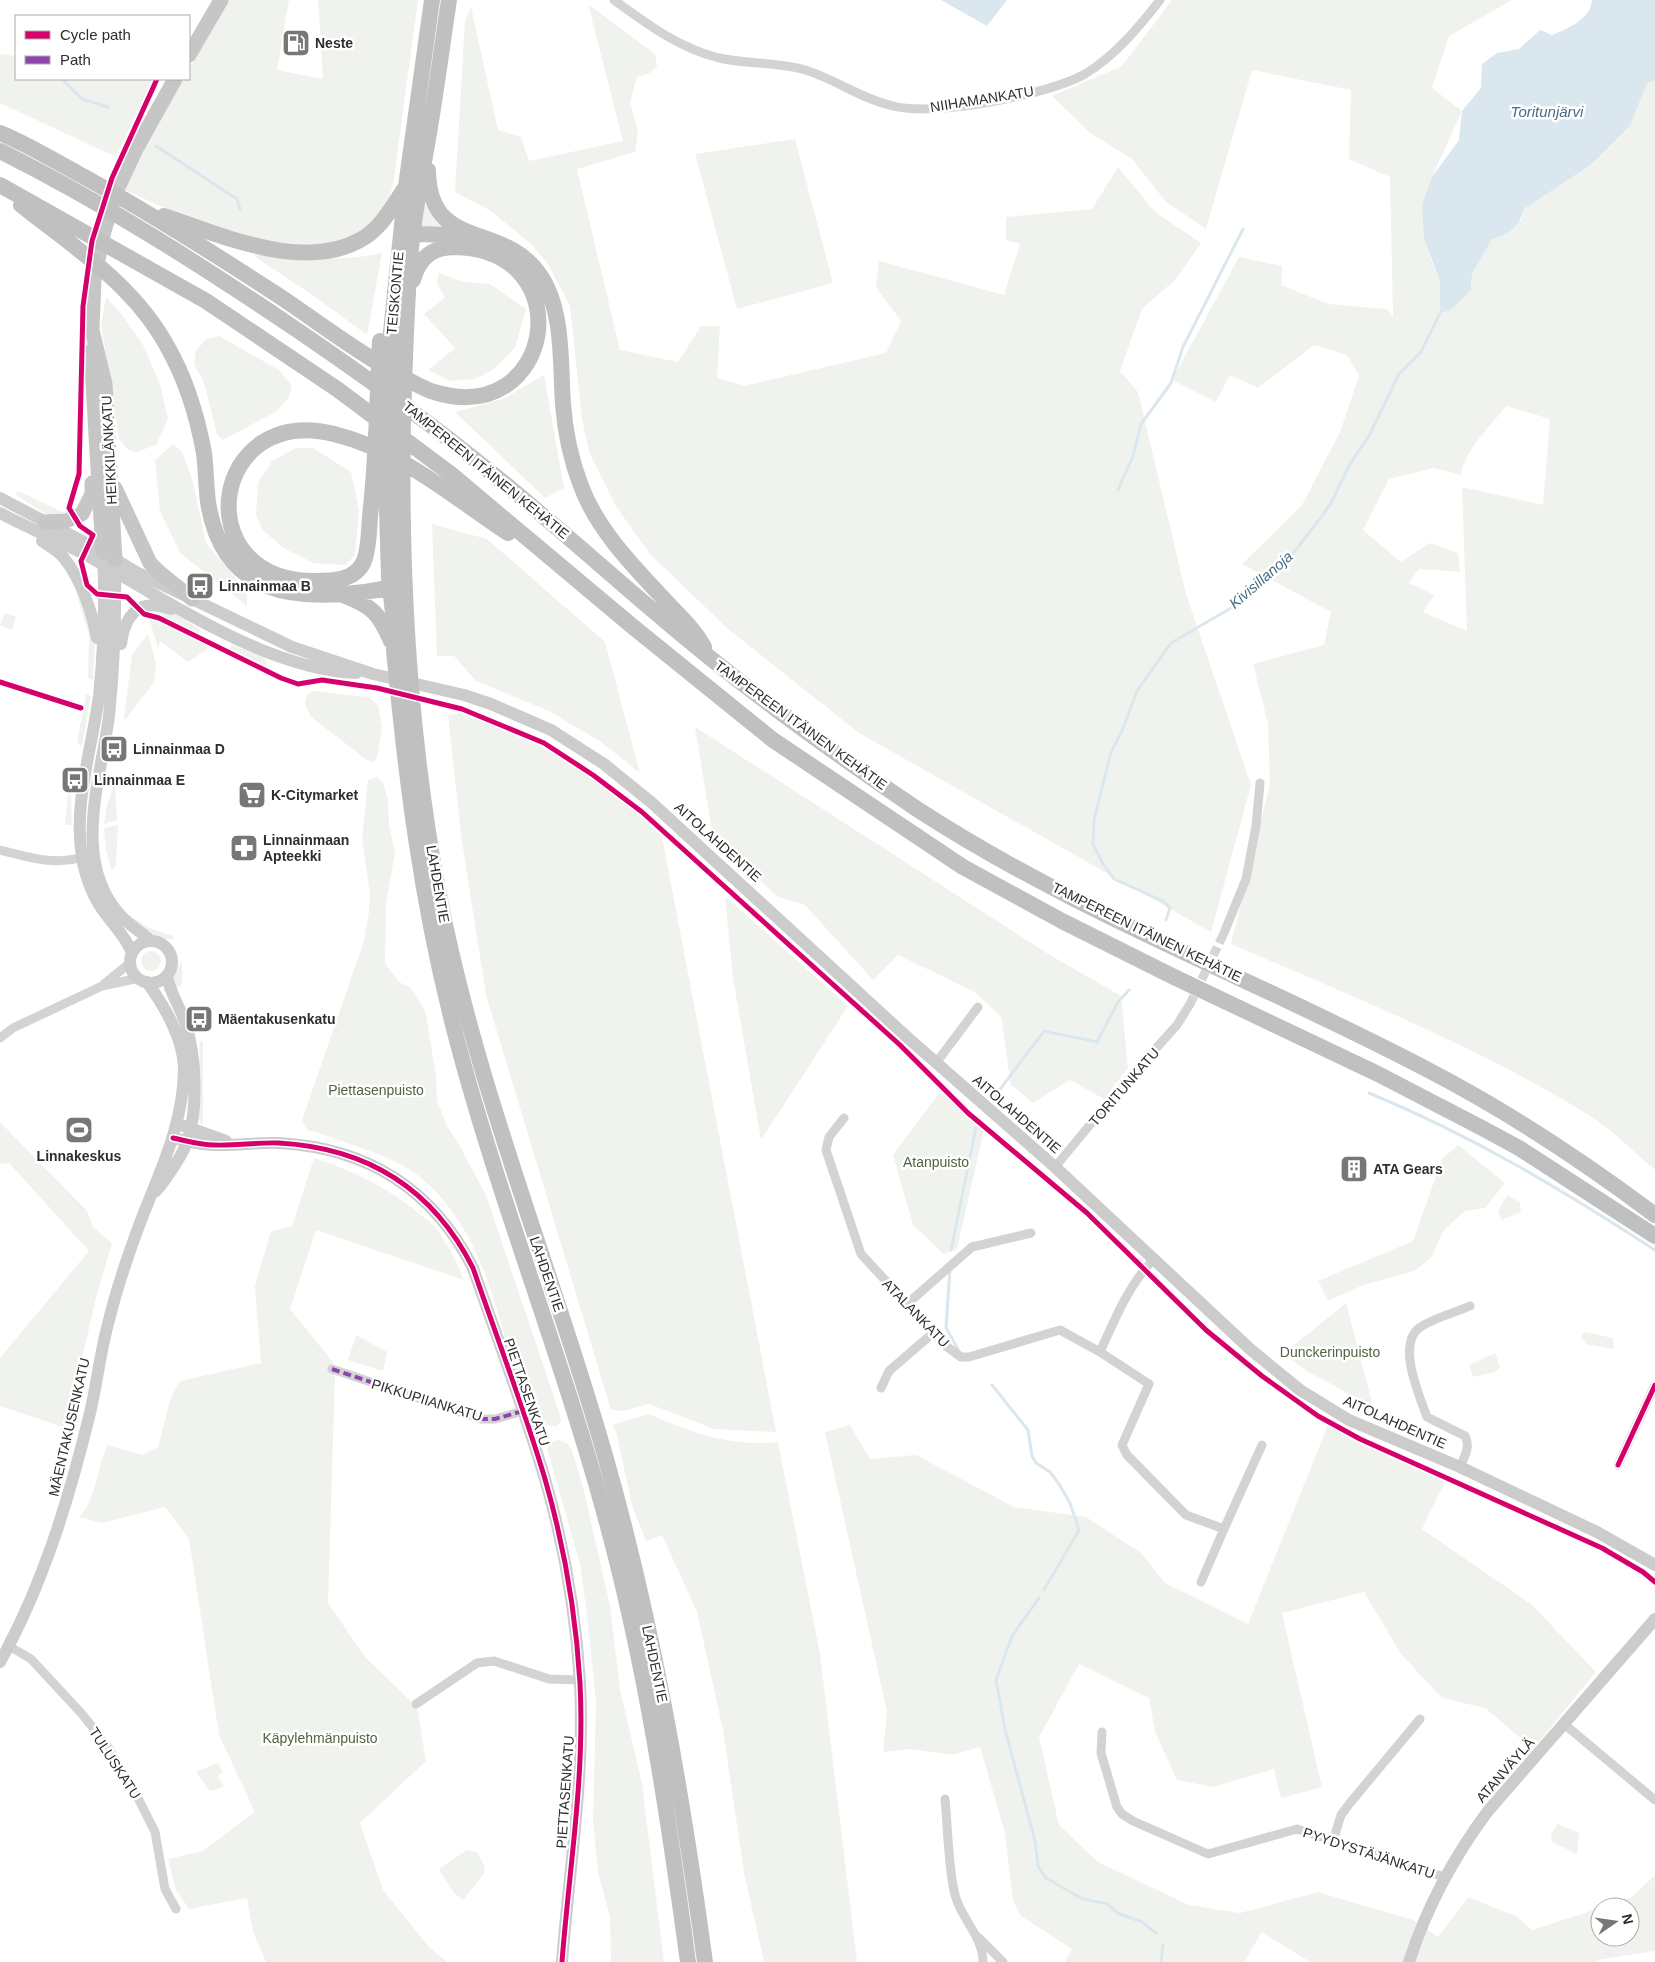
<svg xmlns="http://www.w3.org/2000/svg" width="1655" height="1962" font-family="Helvetica,sans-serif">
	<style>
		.green { fill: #f0f3ed; fill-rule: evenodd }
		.water { fill: #dbe7ee }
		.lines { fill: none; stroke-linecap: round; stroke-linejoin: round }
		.stream { stroke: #dbe7ee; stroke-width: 3 }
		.street-tunnel { stroke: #d5d5d5; stroke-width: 9; stroke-dasharray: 9 4.5; stroke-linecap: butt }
		.street { stroke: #d3d3d3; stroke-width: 9 }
		.secondary { stroke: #ccc; stroke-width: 12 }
		.primary { stroke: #c6c6c6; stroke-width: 15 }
		.highway { stroke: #c0c0c0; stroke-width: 16 }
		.quiet { stroke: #8e44ad; stroke-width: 4; stroke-dasharray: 8 4; stroke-linecap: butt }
		.cycleway-casing { stroke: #fff; stroke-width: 8 }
		.cycleway { stroke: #d6006c; stroke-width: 5 }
		.labels { text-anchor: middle; stroke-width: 5; stroke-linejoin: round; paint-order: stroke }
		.poi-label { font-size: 14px; font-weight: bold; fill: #2e2e2e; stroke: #fff; text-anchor: start }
		.street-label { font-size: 14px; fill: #2e2e2e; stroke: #fff }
		.park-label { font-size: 14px; fill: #526441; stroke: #fff }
		.water-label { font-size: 15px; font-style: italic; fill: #476e86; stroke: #fff }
	</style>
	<rect width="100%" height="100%" fill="#fff"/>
	<!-- green -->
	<path class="green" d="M229,0H289L277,70L323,79L318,0H418L393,185L386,208L354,238L324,245L259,241L180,215L125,190L148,141L183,79H189V69Z
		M1172,0H1512L1449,36L1432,88L1462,111L1432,177L1422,204L1431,260L1440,282V313L1471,290L1472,274L1492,239L1522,219L1524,209L1592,164L1630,126L1647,82L1655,80V1170C1633,1152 1612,1129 1587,1114C1475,1045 1351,996 1231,944L1270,784L1268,724L1253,664L1324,645L1331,612L1242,564L1302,505L1340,432L1359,376L1347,355L1314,345L1258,388L1230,375L1216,402L1172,380L1239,257L1282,266L1281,285L1328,304L1387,309L1393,318L1390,177L1349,159L1351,90L1252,70L1206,229L1166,202L1132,159L1090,133L1052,96L1122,66ZM1506,406L1550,419L1543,505L1462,487L1467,631L1423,612L1434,595L1409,583L1419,569L1460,572L1458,553L1430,543L1401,562L1363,530L1389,479L1434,468L1461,475C1465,449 1490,427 1506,406Z
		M588,4L655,54L657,67L648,74L637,77L630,102L638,132L635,152L577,169L620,350L678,362L701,326H720L717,378L744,386L886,353L901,321L876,287L879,261L1004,295L1020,244L1006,240V217L1092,209L1118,167L1155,212L1201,243L1176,279L1142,309L1120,371L1138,392L1186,594L1251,785L1211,932L859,733L728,629L650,554L615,505L589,452L582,419L570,306L548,264L531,244L491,211L455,192L465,21L471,7L498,130L521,137L529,161L623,141Z
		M0,54L16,56V79H153L116,157L0,103Z
		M795,139L833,283L737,309L695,154Z
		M424,202L431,214L450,230L420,226Z
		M255,252C298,257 340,263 382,253L367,335L314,296L255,257Z
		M439,273L464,282L490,284L526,309L515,348L493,370L475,379L451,381L428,370L455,348L424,314L445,298L437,284Z
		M106,297L122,315L143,345L160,384L168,419L156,445L136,452L128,450L119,439L101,325Z
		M219,336L279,370L292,386L289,397L277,411L223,440L217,434L204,383L194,364L196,351L205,340Z
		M544,375L564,488L545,498L455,412L503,399Z
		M173,444L182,452L193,482L206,543L247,592V606L180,553L160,511L155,460Z
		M296,448H313L351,472L359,510L355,555L345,565L313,563L283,548L263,530L256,515L258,483L272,461Z
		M18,491L67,514L47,515L16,495Z
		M432,524L487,539L605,642L640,773L601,742L549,711L476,681L454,656H437Z
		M79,592L95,643L93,680L88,678L89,635L77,596Z
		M148,611L175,613L201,630L199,635Z
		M5,613L16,617L12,630L0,625Z
		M149,618L209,645V648L188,662L160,641L158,649Z
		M148,634L156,663L154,682L126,719L124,718L132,655Z
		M232,645L264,657L269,671L229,650Z
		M313,691L368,697L378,705L382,728L377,758L373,762L367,760L311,717L305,705L307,695Z
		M86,694L91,696L82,746L77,743Z
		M461,713C538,736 605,781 662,837L776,1432L714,1429L649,1404L623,1411L611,1410L486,995L461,835L448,715Z
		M695,727L1050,955L1121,996L1128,1068L1104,1099L1070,1080L1033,1103L1011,1085L1001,1017L975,992L898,955L873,980L805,905L778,897L713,838Z
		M376,777L383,782L388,800L389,825L395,853L386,904L385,963L399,982L411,988L426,1013L436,1077L437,1101L448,1128L457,1141L486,1195L559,1412L561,1421L557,1426L545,1425C520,1393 510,1351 498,1313C483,1261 460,1207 416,1174C397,1160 372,1152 350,1144C335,1139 322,1133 307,1130L302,1120L364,941L369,912L370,892L362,840L368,780Z
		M115,782L117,820L104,824L107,805Z
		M68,795H71L72,825H66L65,822Z
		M118,825L116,865L112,871L106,851L104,828Z
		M725,896L848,1006L761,1140L733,978Z
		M134,918L149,928L173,936L174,939C155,941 146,931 132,920Z
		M141 961a10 10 0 1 1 20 0a10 10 0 1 1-20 0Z
		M182,961V984L175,990L172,974Z
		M203,1041V1126C188,1110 203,1063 199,1042Z
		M940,1092L984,1130L957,1249L944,1254L913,1225L893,1155Z
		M0,1122L86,1210L94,1228L112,1243L95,1302L66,1428L0,1406V1358L89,1251L9,1163L0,1164Z
		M1458,1145L1505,1183L1485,1208L1465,1211L1444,1230L1431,1258L1414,1271L1363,1285L1328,1301L1318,1281L1413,1241L1442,1159Z
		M314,1158C353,1171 388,1187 419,1214C425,1218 432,1223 437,1229C448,1245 457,1262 464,1280L316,1230L290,1309L332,1361L335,1377L328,1603L365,1657L417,1707L426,1761L360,1823L383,1890L429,1947L447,1962H266L253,1932L247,1898L189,1909L176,1890L168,1859L203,1851L255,1812L219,1735L189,1539L165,1507L102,1523L79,1517C97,1499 96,1467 108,1445L143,1455L158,1447L171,1397L180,1381L261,1363L255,1286L271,1231L292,1226Z
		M1507,1195L1520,1202L1521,1212L1502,1220L1498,1211Z
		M1346,1303L1373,1406L1310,1373L1283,1354Z
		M1585,1332L1613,1338L1614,1348L1612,1349L1586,1344L1581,1337Z
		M356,1335L387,1352L383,1371L348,1360Z
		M1495,1353L1500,1367L1495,1372L1473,1377L1469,1365Z
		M649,1414C691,1433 732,1447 778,1442L820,1654L857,1962H764L744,1873L723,1730L697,1612L662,1535L646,1541L632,1505L616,1431L612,1425Z
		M850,1425L870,1459L916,1455L1014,1507L1086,1517L1141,1553L1165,1583L1248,1624L1328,1425L1355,1441L1445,1482L1422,1529L1532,1605L1596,1672L1533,1749L1485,1708L1442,1698L1401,1654L1364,1592L1282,1613L1322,1787L1281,1798L1274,1769L1213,1787L1177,1780L1155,1732L1149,1698L1079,1664L1039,1737L1059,1825L1098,1862L1189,1905L1240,1913L1318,1892L1413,1920L1438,1937L1468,1897L1516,1916L1532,1930L1600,1908V1937H1630V1907H1603L1632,1897L1655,1875V1951L1597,1960L1596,1962H1310L1262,1932L1244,1962H1065L1072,1949L1021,1916L1013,1901L1005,1833L980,1747L953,1755L911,1749L883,1752L887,1712L825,1432Z
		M559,1440L567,1443L572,1450L584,1491L610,1606L620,1689L642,1784L664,1962H611L610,1917L598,1872L593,1821L596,1701L588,1623L580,1564L547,1448L553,1441Z
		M218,1763L223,1772L218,1776L224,1786L213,1791L209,1790L197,1774L198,1771Z
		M1558,1824L1579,1833L1577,1854L1552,1842L1551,1834Z
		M467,1850L477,1852L485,1867L484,1874L463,1900L454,1893L439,1869Z"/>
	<!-- water -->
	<path class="water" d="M941,0H1007L987,26Z
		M1592,0H1655V80L1647,83L1630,126L1592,164L1524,209C1520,226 1509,235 1492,239L1472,274L1471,290L1451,310L1440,313V282L1424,238L1422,204L1432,177L1459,140L1462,111L1481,88L1482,64L1497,53L1519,49L1540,30L1552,35C1567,29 1591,19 1592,0Z"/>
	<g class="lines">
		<!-- stream -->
		<path class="stream" d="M62,79L82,99L108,107
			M156,146L237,199L240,209
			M1118,490L1133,456L1141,424L1171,383L1183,347L1243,229
			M1166,920L1170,908L1163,901L1114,879L1103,864L1093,844L1094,820L1111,752L1122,731L1137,691L1171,643L1231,608L1289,558L1299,546L1330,505L1350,464L1370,434L1399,374L1421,352L1440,313
			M1369,1093C1473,1136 1561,1189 1655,1250
			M995,1096L1044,1031L1097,1042L1118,1002L1129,990
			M951,1250L976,1128
			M950,1269L946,1328L958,1349
			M992,1385L1028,1430L1032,1456L1036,1463L1050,1472L1059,1484L1070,1503L1079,1530L1044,1590
			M1039,1598L1012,1636L996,1680L1005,1729L1035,1841L1038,1866L1045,1877L1070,1892L1083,1899L1108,1904L1117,1913L1142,1922L1156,1933
			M1161,1962L1163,1945"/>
		<!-- street-tunnel -->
		<path class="street-tunnel" d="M1190,1004L1224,933"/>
		<!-- street -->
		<path class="street" d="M614,0C647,24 679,48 719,58C746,64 775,62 802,69C834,78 861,99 893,106C934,117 1048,95 1085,74C1115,56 1139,27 1160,0
			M0,850C32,858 54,866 87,856
			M1224,933L1246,879L1256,826L1260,783
			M104,984L131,962
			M0,1038L13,1028L102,986L139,978
			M936,1063L978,1007
			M844,1118L829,1137L826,1150L861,1254L946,1346L961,1357H969L1060,1330L1100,1352C1115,1319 1128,1286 1153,1260
			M1055,1167L1123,1085L1177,1025L1190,1004
			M907,1304L972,1247L1031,1233
			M1100,1352L1149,1384L1122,1445L1127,1455L1186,1515L1224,1529L1262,1445
			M332,1369L481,1419H495L523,1411
			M881,1388L889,1371L933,1333
			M1618,1465L1655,1385
			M1460,1467C1464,1457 1471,1447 1465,1436L1427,1417C1419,1395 1397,1345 1419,1328C1433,1318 1454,1313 1470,1306
			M1201,1582L1224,1529
			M9,1646L31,1659L82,1714L108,1747L135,1792L155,1832L165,1889L176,1909
			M416,1704L477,1663L494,1661L549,1679L579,1680
			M1564,1724L1655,1800
			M1102,1732L1101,1753L1117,1807L1122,1814L1133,1821L1208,1854L1297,1829L1444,1877
			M945,1799C948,1828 948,1867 955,1895C961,1919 983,1936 983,1962
			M1333,1841L1341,1815L1350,1803L1420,1719
			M978,1937L1003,1962"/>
		<!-- secondary -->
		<path class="secondary" d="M0,498L103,552L136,572L292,647L373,674L464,695L491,704L551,730L604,764L652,803L908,1038L1055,1167L1250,1349L1300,1390L1349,1420L1460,1467L1597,1532L1655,1565
			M0,513C28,528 58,540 86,555C164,599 265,669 356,673
			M42,541C49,546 59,551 64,558C81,579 92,612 97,638
			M103,552C105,599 104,649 99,696C92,748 73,805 82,857C85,876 93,898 105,913C115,927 126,937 132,953
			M115,567C116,617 114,666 109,716C101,779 70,863 122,917C131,926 142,933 151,941
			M121,644C125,615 139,597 171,609
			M130 962a21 21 0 1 1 42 0a21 21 0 1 1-42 0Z
			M184,1126L226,1141
			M173,1138C187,1141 201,1145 214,1145C236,1146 257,1142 279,1143C368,1148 433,1189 473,1268C497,1338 524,1408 545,1479C564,1545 576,1615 580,1683C585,1777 569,1869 562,1962
			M156,1191C165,1181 185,1152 188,1139C198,1108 196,1057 186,1025C181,1008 170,994 167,976
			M0,1662C43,1585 69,1499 90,1413C97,1384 100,1353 108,1324C116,1291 128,1255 140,1223C159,1173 184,1124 184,1068C183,1037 165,1007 147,982
			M1409,1962C1427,1906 1453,1858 1488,1811L1655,1619"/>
		<!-- primary -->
		<path class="primary" d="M189,55L221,0
			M91,351L103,552
			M115,488L150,563C162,577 178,586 192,599
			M45,522L66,521L82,514L92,494V483
			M115,560L105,384L92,330L94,279L104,231L116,192L136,149L175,79"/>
		<!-- highway -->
		<path class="highway" d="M432,0L406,186L391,332L387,510L389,577L395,631L394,650C406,779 421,899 453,1025C496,1193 562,1355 607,1523C646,1667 668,1815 688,1962
			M449,0C442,46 436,93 428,139C422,176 414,212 411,249C406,305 405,362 403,419C400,577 409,735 438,890C475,1085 552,1269 606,1459C653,1624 682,1793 705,1962
			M0,133C27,144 53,160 79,174C145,210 210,251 273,292C310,316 344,343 382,365C399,374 416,386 434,392C554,429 583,250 455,247C432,247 419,258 413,280
			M0,151C104,203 201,265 297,330C363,375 427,420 489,471C564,531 634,597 709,657C776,711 846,761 917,809C1078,914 1260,981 1430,1071C1509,1112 1583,1161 1655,1215
			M428,170C429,253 503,220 540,275C564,310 560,363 563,404C565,432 571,460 581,486C597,529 632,565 663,598C678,615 694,628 704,647
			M0,185L206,301L337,389L452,475L632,626L773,740L963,867L1062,921L1172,976L1378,1074L1482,1128L1519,1148L1655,1236
			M21,205C74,247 134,285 167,346C186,379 197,415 204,453C206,469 206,486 208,502C217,559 248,590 305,594C335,596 370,593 399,585
			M164,216C220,235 303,272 360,240C381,229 392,207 405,188
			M403,238L421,234L470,236
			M380,341C377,399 377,458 370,516C369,530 369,548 364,561C355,582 330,581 311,581C186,578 211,403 334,434C400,450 453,497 508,533
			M343,595C372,606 379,613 391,641"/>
		<!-- quiet -->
		<path class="quiet" d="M332,1369L481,1419H495L523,1411"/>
		<defs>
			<path id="cycleway" d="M157,79L112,178L92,241L83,306L79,474L69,508L80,526L93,535L81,561L87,585L97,594L127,597L144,614L159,618L281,678L298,684L322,680L377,688L462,709L544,743L593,775L642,812L900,1045L968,1113L1087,1213L1206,1330L1262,1376L1318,1416L1360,1439L1602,1548L1643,1572L1655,1582
				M0,682L81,708
				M173,1138C187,1141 201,1145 214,1145C236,1146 257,1142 279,1143C368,1148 433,1189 473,1268C497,1338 524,1408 545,1479C564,1545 576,1615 580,1683C585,1777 569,1869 562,1962
				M1618,1465L1655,1385"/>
		</defs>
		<!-- cycleway casing -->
		<use href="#cycleway" class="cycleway-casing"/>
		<!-- cycleway -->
		<use href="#cycleway" class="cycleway"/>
	</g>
	<!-- icons -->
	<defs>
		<symbol id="fuel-square" viewBox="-11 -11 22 22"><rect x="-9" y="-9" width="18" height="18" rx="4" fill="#777" stroke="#fff"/><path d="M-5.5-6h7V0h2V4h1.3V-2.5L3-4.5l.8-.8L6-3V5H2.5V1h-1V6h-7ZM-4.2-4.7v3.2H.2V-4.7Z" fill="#fff"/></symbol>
		<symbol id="bus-square" viewBox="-11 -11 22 22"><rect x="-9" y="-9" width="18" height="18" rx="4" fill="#777" stroke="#fff"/><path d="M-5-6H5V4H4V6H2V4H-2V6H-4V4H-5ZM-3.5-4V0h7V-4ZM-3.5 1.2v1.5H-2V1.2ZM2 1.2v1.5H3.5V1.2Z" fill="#fff"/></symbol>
		<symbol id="supermarket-square" viewBox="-11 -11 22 22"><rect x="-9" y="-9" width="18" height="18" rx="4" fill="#777" stroke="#fff"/><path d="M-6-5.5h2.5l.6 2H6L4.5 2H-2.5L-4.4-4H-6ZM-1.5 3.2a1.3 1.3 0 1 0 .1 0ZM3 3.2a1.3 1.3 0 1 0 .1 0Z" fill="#fff"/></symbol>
		<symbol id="pharmacy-square" viewBox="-11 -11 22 22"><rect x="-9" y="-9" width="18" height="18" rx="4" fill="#777" stroke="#fff"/><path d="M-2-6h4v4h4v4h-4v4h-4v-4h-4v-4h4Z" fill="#fff"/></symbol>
		<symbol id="stadium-square" viewBox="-11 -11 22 22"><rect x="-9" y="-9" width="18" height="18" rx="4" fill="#777" stroke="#fff"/><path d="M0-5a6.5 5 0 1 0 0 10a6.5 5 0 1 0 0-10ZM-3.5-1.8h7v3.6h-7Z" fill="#fff"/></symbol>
		<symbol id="building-square" viewBox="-11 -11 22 22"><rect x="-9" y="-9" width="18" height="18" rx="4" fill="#777" stroke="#fff"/><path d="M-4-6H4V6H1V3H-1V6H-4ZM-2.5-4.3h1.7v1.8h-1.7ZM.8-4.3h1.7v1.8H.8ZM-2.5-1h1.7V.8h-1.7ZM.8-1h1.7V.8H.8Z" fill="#fff"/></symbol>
	</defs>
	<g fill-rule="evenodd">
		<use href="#fuel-square" x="280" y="27" width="32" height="32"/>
		<use href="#bus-square" x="184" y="570" width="32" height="32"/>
		<use href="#bus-square" x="98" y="733" width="32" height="32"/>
		<use href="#bus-square" x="59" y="764" width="32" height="32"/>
		<use href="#supermarket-square" x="236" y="779" width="32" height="32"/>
		<use href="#pharmacy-square" x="228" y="832" width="32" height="32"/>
		<use href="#bus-square" x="183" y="1003" width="32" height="32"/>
		<use href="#stadium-square" x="63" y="1114" width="32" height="32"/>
		<use href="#building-square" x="1338" y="1153" width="32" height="32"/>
	</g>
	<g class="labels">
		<!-- poi labels -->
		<g class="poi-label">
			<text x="315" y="48">Neste</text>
			<text x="219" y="591">Linnainmaa B</text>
			<text x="133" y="754">Linnainmaa D</text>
			<text x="94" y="785">Linnainmaa E</text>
			<text x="271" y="800">K-Citymarket</text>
			<text x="263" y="845">Linnainmaan<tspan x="263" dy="16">Apteekki</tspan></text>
			<text x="218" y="1024">Mäentakusenkatu</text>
			<text x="79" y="1161" text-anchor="middle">Linnakeskus</text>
			<text x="1373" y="1174">ATA Gears</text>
		</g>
		<!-- street labels -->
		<g class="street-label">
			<text transform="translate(982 99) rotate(-9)" y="5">NIIHAMANKATU</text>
			<text transform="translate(395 293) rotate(-85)" y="5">TEISKONTIE</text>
			<text transform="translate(109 450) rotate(-93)" y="5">HEIKKILÄNKATU</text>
			<text transform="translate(486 470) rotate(39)" y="5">TAMPEREEN ITÄINEN KEHÄTIE</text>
			<text transform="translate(801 725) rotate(36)" y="5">TAMPEREEN ITÄINEN KEHÄTIE</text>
			<text transform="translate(718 842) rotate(42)" y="5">AITOLAHDENTIE</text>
			<text transform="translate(438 884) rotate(80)" y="5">LAHDENTIE</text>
			<text transform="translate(1147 932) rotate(26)" y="5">TAMPEREEN ITÄINEN KEHÄTIE</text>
			<text transform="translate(1124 1087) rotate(-49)" y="5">TORITUNKATU</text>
			<text transform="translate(1017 1114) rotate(41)" y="5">AITOLAHDENTIE</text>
			<text transform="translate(547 1274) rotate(71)" y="5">LAHDENTIE</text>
			<text transform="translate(916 1313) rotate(46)" y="5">ATALANKATU</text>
			<text transform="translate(527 1392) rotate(71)" y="5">PIETTASENKATU</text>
			<text transform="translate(427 1400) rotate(17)" y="5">PIKKUPIIANKATU</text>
			<text transform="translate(1395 1422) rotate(24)" y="5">AITOLAHDENTIE</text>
			<text transform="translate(69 1427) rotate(-77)" y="5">MÄENTAKUSENKATU</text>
			<text transform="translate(655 1664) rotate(78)" y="5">LAHDENTIE</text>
			<text transform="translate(115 1763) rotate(57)" y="5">TULUSKATU</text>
			<text transform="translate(1505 1770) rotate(-49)" y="5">ATANVÄYLÄ</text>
			<text transform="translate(565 1792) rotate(-86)" y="5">PIETTASENKATU</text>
			<text transform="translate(1369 1853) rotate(18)" y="5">PYYDYSTÄJÄNKATU</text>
		</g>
		<!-- park labels -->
		<g class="park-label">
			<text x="376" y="1095">Piettasenpuisto</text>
			<text x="936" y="1167">Atanpuisto</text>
			<text x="1330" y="1357">Dunckerinpuisto</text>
			<text x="320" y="1743">Käpylehmänpuisto</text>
		</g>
		<!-- water labels -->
		<g class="water-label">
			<text x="1547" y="117">Toritunjärvi</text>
			<text transform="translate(1261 580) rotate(-41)" y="5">Kivisillanoja</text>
		</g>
	</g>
	<!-- legend -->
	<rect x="15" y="15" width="175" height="65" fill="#ffffff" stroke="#ababab"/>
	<rect x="25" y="31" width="25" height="8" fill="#d6006c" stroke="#ababab"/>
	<text x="60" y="40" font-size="15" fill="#2e2e2e">Cycle path</text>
	<rect x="25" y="56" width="25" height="8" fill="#8e44ad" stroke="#ababab"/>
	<text x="60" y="65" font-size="15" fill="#2e2e2e">Path</text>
	<!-- north arrow -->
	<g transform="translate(1615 1922) rotate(77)"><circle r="24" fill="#ffffff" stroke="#ababab"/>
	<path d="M0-4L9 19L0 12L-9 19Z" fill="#777777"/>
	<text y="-8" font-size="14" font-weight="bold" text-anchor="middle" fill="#2e2e2e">N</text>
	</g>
</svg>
